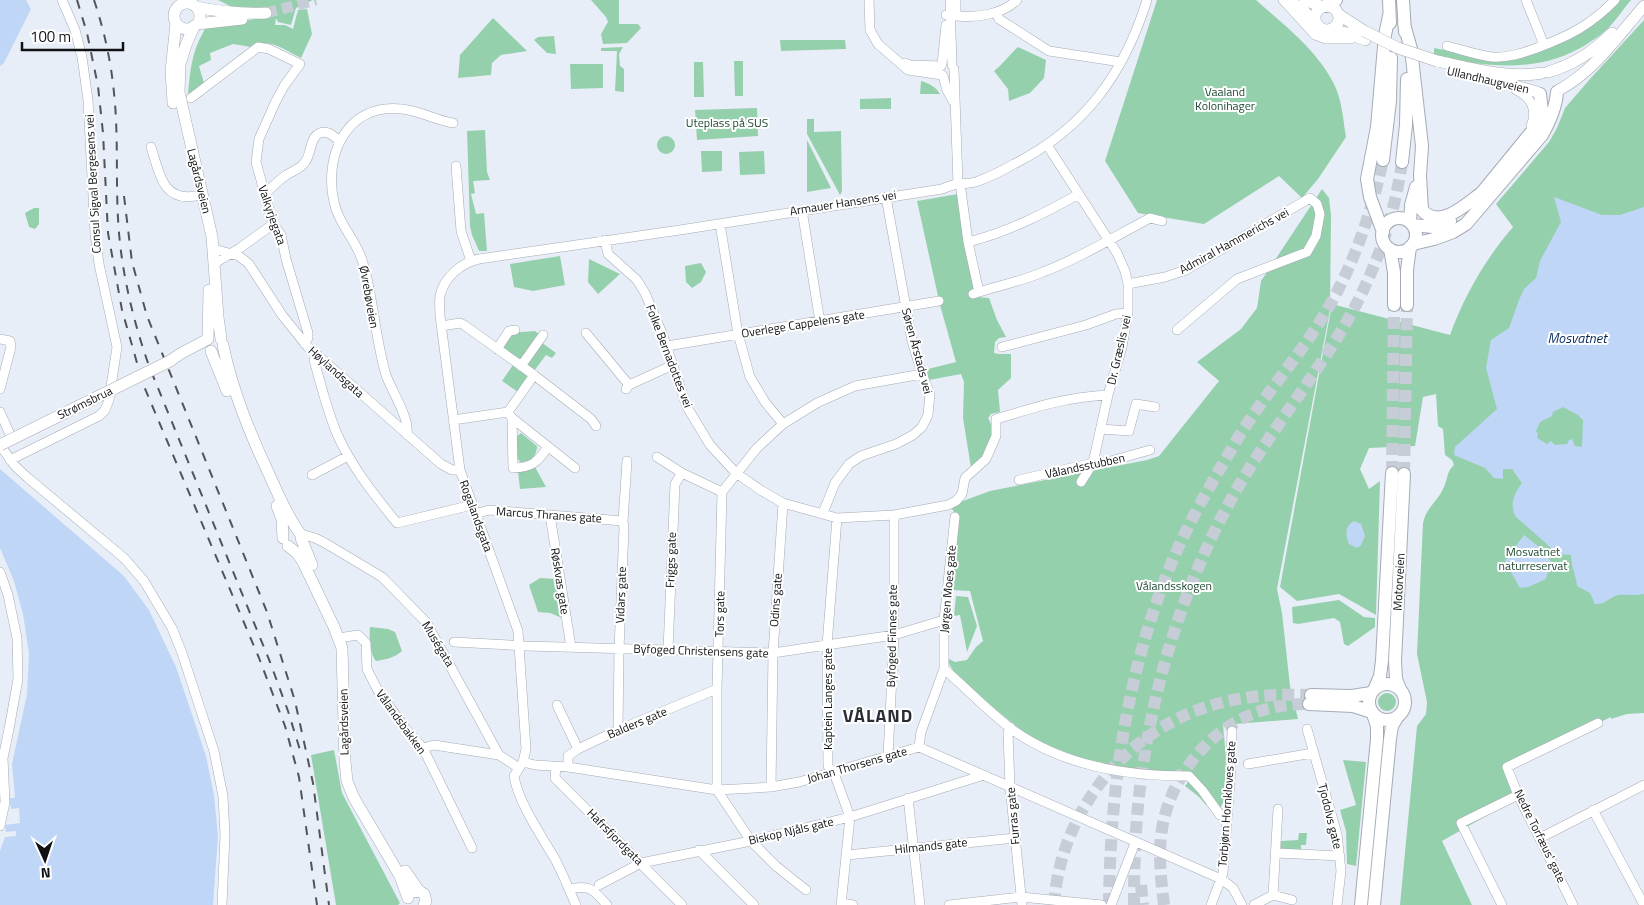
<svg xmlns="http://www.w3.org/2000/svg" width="1644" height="905" font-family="'Titillium Web',sans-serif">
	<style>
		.green { fill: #95d0ad }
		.water { fill: #bfd6f7; fill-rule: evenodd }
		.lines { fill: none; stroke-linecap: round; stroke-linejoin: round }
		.major-tunnel { stroke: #c7cdd6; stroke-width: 11; stroke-dasharray: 11 5.5; stroke-linecap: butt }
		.highway-tunnel { stroke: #c7cdd6; stroke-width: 12; stroke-dasharray: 12 6; stroke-linecap: butt }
		.minor-casing { stroke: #a5abb4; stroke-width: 10 }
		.major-casing { stroke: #a5abb4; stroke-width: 12 }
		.highway-casing { stroke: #a5abb4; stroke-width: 14 }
		.minor { stroke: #fff; stroke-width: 9 }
		.major { stroke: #fff; stroke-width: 11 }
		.highway { stroke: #fff; stroke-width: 12 }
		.rail { stroke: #515459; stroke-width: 2; stroke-dasharray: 9 9; stroke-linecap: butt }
		.major-bridge-casing { stroke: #a5abb4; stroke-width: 12; stroke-linecap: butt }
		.major-bridge { stroke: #fff; stroke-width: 11 }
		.labels { text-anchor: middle; stroke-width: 4; stroke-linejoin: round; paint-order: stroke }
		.street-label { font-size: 12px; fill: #0f1114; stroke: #fff }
		.park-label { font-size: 12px; fill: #1e4a33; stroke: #fff }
		.water-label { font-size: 14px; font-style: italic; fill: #082d5e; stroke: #fff }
		.district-label { font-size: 18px; font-weight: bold; letter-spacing: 1px; fill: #292e35; stroke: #fff }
	</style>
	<rect width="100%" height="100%" fill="#e8eef8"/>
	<!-- green -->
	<path class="green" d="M218,0H313L296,8L291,25L278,22L276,18L275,25H285L293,29L298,10L307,9L312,34L301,58C287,51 266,36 251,47L233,44L210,53L211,60L199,66L204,83L188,96C190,70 192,51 205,29L269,16L234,8Z
		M591,0H619V24H638L641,28L627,43L603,44L601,34L608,22L606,17Z
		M1157,0H1256C1284,25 1317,50 1334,84C1342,100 1343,119 1346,137L1318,179L1302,198L1279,176L1204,224L1138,213L1105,161Z
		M1619,0H1631C1622,10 1615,23 1604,32C1549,76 1499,67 1434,58V48L1475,56L1541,49Z
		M493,18L527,51L501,55L492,63L491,75L458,78L460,55Z
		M1644,20V713L1627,714L1611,719V717L1505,768L1516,799L1442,841L1472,905H1400L1417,726L1426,714L1427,702L1417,654L1423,523C1426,508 1437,502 1443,489C1448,480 1446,472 1454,465L1452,460L1445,455L1443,429L1438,426L1436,394L1423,397L1415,446L1369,448L1360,469L1369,489L1380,481L1376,615L1339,594L1297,601L1280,587L1332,304L1450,335C1464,296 1486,258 1513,227L1496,204L1549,142L1557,128L1565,108L1590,79Z
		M554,36L556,54L547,53L534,40L538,37Z
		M780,40H845L846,49L781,51Z
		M623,47L619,54L620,66L624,69V92L615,91L617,51H601V48Z
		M1018,47L1046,60L1044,78L1030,93L1009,101L1008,89L994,71C1003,64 1009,55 1018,47Z
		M734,61H743V96H735Z
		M694,62H703L704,97H694Z
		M570,64H603V88L571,89Z
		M921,81C930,84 935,86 940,94H920Z
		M891,98V109H860V99Z
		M757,108L758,136L697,140L695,110Z
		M807,119H814V132L841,131L842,191L840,195L807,134Z
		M485,130L487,172L490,180L473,181L475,193L471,194L476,214L484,213L487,251H479L472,235L470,226L467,131Z
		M657 145a9 9 0 1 1 18 0a9 9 0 1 1-18 0Z
		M807,140L831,188L807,192Z
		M701,151H722V171L702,172Z
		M764,151L765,174L740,175L739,152Z
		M1322,189L1329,198L1331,215L1330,310L1277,589L1282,613L1290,686L1298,719L1223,725L1226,758L1224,801L1220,808L1206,805L1199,797L1185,786L1189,781L1180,769L1171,773L1104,767L1049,747L1026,734L959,680L948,662L949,659L955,662L967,660L976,647L983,641L970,591L952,590L956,530L959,528V520L951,507L952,505L990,491L1147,460L1159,456L1219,381L1197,362L1241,329L1257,308L1261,281Z
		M958,194L978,297L989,298L997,320L1006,337L999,338L995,342L994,353L999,354H1011V378L998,390L1000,412L991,414L988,418C996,429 991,450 981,461C979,463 974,466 971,468L963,418L964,382L961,374L929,380L924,370L956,362L940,305L917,201Z
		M34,208H39V224L35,229L29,227L25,213Z
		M560,256L565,285L533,291L514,287L510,264Z
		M589,259L620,274L598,294L588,282Z
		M701,263L706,272L701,282L692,288L686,282L685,266Z
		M535,331L540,335L522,360L500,346L509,333Z
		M541,342L556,353L552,358L546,355L534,371L525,364Z
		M513,365L529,377L518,392L502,381Z
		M521,433L537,446C537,456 530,463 520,462C515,455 516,445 516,437Z
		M535,467L546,487L520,489L518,471Z
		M540,578L556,579L562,618L550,613L538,612L529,585Z
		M956,596L968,597L977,626L967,652L960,615L954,616Z
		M1339,600L1364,617L1375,618V627L1348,646L1344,644L1340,622L1334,618L1298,624L1293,623L1292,607Z
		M370,627L388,629L395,632L402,651C396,657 385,660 376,661C370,655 369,635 370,627Z
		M1378 702a9 9 0 1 1 18 0a9 9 0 1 1-18 0Z
		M334,750L342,793L400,903L398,905H336L311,755Z
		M1343,760L1366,762L1356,866L1347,864L1346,831L1340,810L1356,805Z
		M1299,833H1307L1306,845H1301V852L1281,851V841L1298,840Z"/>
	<!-- water -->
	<path class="water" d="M0,0H26L31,9L4,63L0,66Z
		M1554,197L1602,215H1620L1644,207V594C1635,596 1626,594 1618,595C1610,597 1605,605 1595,604L1590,593L1577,586C1576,575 1571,567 1571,555L1558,554L1516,517C1509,505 1514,494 1522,483L1512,469H1503V479L1494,478L1485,468L1454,455L1455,447L1497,409L1486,368L1491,340L1509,328L1519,300L1524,289L1536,278L1540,261L1561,222ZM1563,407L1578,415L1583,420L1582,447L1575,446L1572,439L1569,440L1567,444L1555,445L1551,441L1547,444L1537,438L1538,434L1536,431L1540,422L1552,416L1553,412Z
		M0,469L124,576L149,610L176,667L206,756L214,795L218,836L213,905H0V851L5,837L16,836V831L6,832L5,825L20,823L19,808L11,809L9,798H15L12,764L27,694L29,654L23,614L14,581L0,548Z
		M1354,521L1361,524L1365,536L1361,545L1357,548L1349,544C1345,535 1345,526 1354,521Z
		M1524,535L1544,551L1551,562L1546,579L1528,587L1520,588L1505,561Z"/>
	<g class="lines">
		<!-- major-tunnel -->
		<path class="major-tunnel" d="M266,13L316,0"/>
		<!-- highway-tunnel -->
		<path class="highway-tunnel" d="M1392,473L1394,305
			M1404,474L1407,305
			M1141,885L1143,905
			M1054,905C1060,811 1128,726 1220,703C1250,695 1280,694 1311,695
			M1109,905C1110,794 1125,683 1165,579C1184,529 1211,484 1238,438C1264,395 1298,358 1324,315C1353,267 1371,215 1383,160
			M1134,905C1134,869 1135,832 1139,796C1151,690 1182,587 1234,494C1267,436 1309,385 1343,328C1373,278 1394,220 1402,162
			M1164,905C1161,880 1158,854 1162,829C1171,773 1215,721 1271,708C1283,705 1297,704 1309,704"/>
		<defs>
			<path id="minor" d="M869,0L870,30L878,44L908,70L942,75
				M950,0L952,65
				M956,0V16
				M1283,0L1315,35L1326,39H1351
				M1526,0L1544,45
				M997,14L999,19L1049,51L1121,62
				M946,15C950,15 953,16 958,16C977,18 1003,14 1017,0
				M1447,46C1462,50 1477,55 1492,57C1508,58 1523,53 1537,48C1569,36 1591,25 1615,0
				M905,63L910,65L941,66
				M942,64L946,25
				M954,69L958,184
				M943,76L947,90L953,101
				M1516,90C1531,97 1538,110 1531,126
				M191,98L258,47L269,49L300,64L284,86L275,103L259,139L256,162L273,224L281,235L286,259L308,333V338L304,343
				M1047,145L1117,253L1125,271L1128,284V313L1122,347L1108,395L1093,463L1081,482
				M151,147C159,171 162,202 195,196
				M456,166L461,231L471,261
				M961,190L968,242L979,292
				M265,194C271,188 278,181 285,176C292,171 301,169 305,162C311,155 310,139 318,134C326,129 333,135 339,141
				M802,210L820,322
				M720,224L738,334L750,377L765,402L783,424
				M605,240L608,254L637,280L645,293L662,333L687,407L710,445L736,473L762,491L783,503L837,518L894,515L948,505L956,501L962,494L965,478L986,459L996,436V419C1036,407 1067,397 1108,395
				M968,242C1008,232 1043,214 1079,194
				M214,249L239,256L249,264L282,315L307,346L441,464L452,470H460
				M215,263L240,248L273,224
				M1128,284L1165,277L1186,270L1310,198L1317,204L1320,214L1316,236L1307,252L1237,279L1177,330
				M973,294C996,286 1020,282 1043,272C1080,258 1114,237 1150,218L1162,221
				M441,326L460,323L464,325L534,375L591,419L596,426
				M586,333L629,385
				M0,339L10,341L11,347L0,389
				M667,346L939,301
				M1002,347L1086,325L1116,314L1128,313
				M497,349L509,331L515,330
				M317,356L314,360C321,385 327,410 337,434C351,466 375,496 397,523L472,505
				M521,366L543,335
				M626,389L629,385L673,365
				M0,412L12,439
				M508,412L512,418L513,468C531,468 538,462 547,448
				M512,418L575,468
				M453,420L508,412L534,375
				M1101,429L1129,431L1136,404L1155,407
				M407,435C410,418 392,392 386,375C375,338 374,300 363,263C358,243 342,228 336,209C321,161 344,102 402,109C420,111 436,120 453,123
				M0,445L15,466L28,478L124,558L144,581L172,628L182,653L214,751L223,796L225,835L222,905
				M657,457L682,473
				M10,460L99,416L105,410L109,400L117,347L99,264L95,234L88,100L82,57L75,30L62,0
				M312,475L348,456
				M1019,480L1093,463L1100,464L1150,450
				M823,513L835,483L849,464L861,456L896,444L913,435L922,427L928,415L930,394L922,374L912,341L886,197
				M475,514L489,510L623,521
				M550,515L571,647
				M837,518L827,645L828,766L834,773L850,817L841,905
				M301,534L315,538L325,543L382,577L426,622L499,755L519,768
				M0,572L8,595L17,638L18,679L9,729L3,758L5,802L0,826
				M345,637L358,635L366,643L367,669L377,689L405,728L423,748L472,848
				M454,642L526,646L773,653L894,635L944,620
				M668,650L675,484L682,473L722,492
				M944,669C966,688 987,710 1010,728C1062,766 1126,776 1189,776L1202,790L1220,815L1226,817
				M557,705L578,749
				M1010,727L1008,733L1010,787L1022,905
				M1307,729L1337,834L1341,871L1337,905
				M618,730L619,649L624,528L623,521L627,461
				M919,747L921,732L944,669V620L955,517
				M423,748L434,745L499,755
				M888,756L894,635V515
				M523,762L535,765L568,767L717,790L771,787L799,782L919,747L1221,879L1233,888L1242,905
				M1248,764L1313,753
				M556,766L555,778L682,905
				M568,767V756L578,749L618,730L717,689
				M771,787L773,653L783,503
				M717,790V689L722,492L757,448L783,424L817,403L855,386L922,374
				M717,790L751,841L776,866L806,890
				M908,798L920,905
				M1593,810L1644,905
				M1540,838L1644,785
				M699,850L754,905
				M1277,853L1340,856
				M847,855L1015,838
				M599,885L641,863L751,841L850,817L984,775
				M570,889C591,884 594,891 607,905
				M1273,895L1292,900
				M842,903L853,905
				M576,905C569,890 563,874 555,859C541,835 518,802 514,776L523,762L526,749L518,631L460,470L440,316C440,309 439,302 440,296C444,277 461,263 479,259L680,230L942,189C947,187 952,185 957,184C963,183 969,184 976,182C989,177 1002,171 1014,164C1084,129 1124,74 1147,0
				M949,905L1021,897L1102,905
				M1111,905L1135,843
				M1211,905L1223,873L1231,768L1232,731
				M1254,905L1273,895L1278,809
				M1502,905L1461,823L1518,795
				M1573,905L1518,795L1507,767L1598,723"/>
			<path id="major" d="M1289,0L1305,12L1316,25
				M1305,0L1323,7
				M174 16a13 13 0 1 1 26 0a13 13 0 1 1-26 0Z
				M1315 18a12 12 0 1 1 24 0a12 12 0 1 1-24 0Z
				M196,7C220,12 242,14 266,13
				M1338,14L1364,31
				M197,24L242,19
				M194,26L186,45L180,64L179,92L212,237L218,317L221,339
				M1328,30L1347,33L1365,40
				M1437,61C1470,68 1508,79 1542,73
				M1548,72C1573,65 1594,51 1612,33
				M1484,77L1537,92
				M1559,90C1594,71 1618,36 1644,6
				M173,103L171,71L176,23
				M208,338L209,290
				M223,345C232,390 249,432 269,474C278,494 286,514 299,532
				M211,351L227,391
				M170,361L180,354L208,339
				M277,506L282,519L283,538
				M301,538L312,565
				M288,546L297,553L303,562L334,627L342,648L345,761L347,781L354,798L400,876L408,898
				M405,871L419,891
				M412,892L419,891L424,894L426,901L424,905"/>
			<path id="highway" d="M1389,0L1390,23
				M1403,0L1405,32
				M1325,6L1336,0
				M1404,24L1411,49L1422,146L1420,175L1422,210C1439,230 1465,205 1480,194
				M1383,160L1390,101L1391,58
				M1402,162L1406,125L1407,79
				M1475,201L1538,124L1542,112L1540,94
				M1382 235a17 17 0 1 1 34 0a17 17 0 1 1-34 0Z
				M1410,222L1411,205L1416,187
				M1413,225L1433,227L1450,221
				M1383,232L1370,197L1367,179L1377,127L1385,35L1389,16
				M1413,244L1434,239L1453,232L1466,224L1542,135C1550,121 1556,108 1557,92
				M1390,249L1394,272V305
				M1407,305V270L1410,247
				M1369 702a18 18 0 1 1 36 0a18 18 0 1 1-36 0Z
				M1375,688L1380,676L1382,661L1392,473
				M1400,689L1396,679L1395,661L1404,474
				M1311,695L1352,696L1371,693
				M1309,704L1353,706L1372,712
				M1361,905L1377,739V726L1373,714
				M1374,905L1390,739L1392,726L1398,716"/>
		</defs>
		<!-- minor casing -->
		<use href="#minor" class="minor-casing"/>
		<!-- major casing -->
		<use href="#major" class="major-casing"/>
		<!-- highway casing -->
		<use href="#highway" class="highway-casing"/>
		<!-- minor -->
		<use href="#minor" class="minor"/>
		<!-- major -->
		<use href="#major" class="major"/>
		<!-- highway -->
		<use href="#highway" class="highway"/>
		<!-- rail -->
		<path class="rail" d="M77,0L87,33L98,86L103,133L108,233L122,310L143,384L259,658L285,726L299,777L317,905
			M94,0C104,30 111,61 114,93C119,139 115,187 119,233C123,279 134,323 149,366L270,662L288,711L300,750
			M124,196L132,262L147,316L267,612L295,701L313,783L329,905"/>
		<defs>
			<path id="major-bridge" d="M1364,31L1398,48L1437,61
				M0,445L170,361"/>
		</defs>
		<!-- major-bridge casing -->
		<use href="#major-bridge" class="major-bridge-casing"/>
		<!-- major-bridge -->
		<use href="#major-bridge" class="major-bridge"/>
	</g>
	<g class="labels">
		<!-- street labels -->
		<g class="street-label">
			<text transform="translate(1488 80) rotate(13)" y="4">Ullandhaugveien</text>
			<text transform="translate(199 181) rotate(76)" y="4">Lagårdsveien</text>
			<text transform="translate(93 184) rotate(-93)" y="4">Consul Sigval Bergesens vei</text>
			<text transform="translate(843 203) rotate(-9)" y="4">Armauer Hansens vei</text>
			<text transform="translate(272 215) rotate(71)" y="4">Valkyrjegata</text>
			<text transform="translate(1234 241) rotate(-29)" y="4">Admiral Hammerichs vei</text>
			<text transform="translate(369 297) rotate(80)" y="4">Øvrebøveien</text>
			<text transform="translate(803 324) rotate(-9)" y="4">Overlege Cappelens gate</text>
			<text transform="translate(1119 350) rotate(-77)" y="4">Dr. Græslis vei</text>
			<text transform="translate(917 351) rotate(75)" y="4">Søren Årstads vei</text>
			<text transform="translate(669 356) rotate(69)" y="4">Folke Bernadottes vei</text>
			<text transform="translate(336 372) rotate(42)" y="4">Høylandsgata</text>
			<text transform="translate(85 403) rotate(-26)" y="4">Strømsbrua</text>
			<text transform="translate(1085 466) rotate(-12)" y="4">Vålandsstubben</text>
			<text transform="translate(549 515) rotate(4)" y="4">Marcus Thranes gate</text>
			<text transform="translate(476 516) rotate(70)" y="4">Rogalandsgata</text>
			<text transform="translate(671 560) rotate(-88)" y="4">Friggs gate</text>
			<text transform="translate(560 581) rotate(81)" y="4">Røskvas gate</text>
			<text transform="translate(1399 582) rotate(-87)" y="4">Motorveien</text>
			<text transform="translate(948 589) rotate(-85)" y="4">Jørgen Moes gate</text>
			<text transform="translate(621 595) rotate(-88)" y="4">Vidars gate</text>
			<text transform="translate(776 600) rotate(-86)" y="4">Odins gate</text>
			<text transform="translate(720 614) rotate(-89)" y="4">Tors gate</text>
			<text transform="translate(892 636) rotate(-89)" y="4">Byfoged Finnes gate</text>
			<text transform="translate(438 644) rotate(59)" y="4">Muségata</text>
			<text transform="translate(701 651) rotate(2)" y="4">Byfoged Christensens gate</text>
			<text transform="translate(828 699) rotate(-90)" y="4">Kaptein Langes gate</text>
			<text transform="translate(344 722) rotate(-91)" y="4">Lagårdsveien</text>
			<text transform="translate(401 722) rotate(54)" y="4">Vålandsbakken</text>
			<text transform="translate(637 723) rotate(-23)" y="4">Balders gate</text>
			<text transform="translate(857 765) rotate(-16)" y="4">Johan Thorsens gate</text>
			<text transform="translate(1227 804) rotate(-86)" y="4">Torbjørn Hornkloves gate</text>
			<text transform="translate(1013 816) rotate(-95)" y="4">Furras gate</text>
			<text transform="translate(1330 816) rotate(76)" y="4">Tjodolvs gate</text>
			<text transform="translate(791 831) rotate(-13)" y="4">Biskop Njåls gate</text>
			<text transform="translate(1540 836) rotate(64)" y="4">Nedre Torfæus' gate</text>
			<text transform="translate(615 837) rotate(45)" y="4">Hafrsfjordgata</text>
			<text transform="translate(931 846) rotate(-6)" y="4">Hilmands gate</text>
		</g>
		<!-- park labels -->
		<g class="park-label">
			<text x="1225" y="96">Vaaland<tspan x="1225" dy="14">Kolonihager</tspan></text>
			<text x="727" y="127">Uteplass på SUS</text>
			<text x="1533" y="556">Mosvatnet<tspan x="1533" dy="14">naturreservat</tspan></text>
			<text x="1174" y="590">Vålandsskogen</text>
		</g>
		<!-- water labels -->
		<g class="water-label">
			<text x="1577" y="343">Mosvatnet</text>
		</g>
		<!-- district labels -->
		<g class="district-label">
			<text x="878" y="722">VÅLAND</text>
		</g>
	</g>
	<!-- north arrow -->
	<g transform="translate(45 860) rotate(177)" stroke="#ffffff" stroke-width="4" paint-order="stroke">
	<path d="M0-4L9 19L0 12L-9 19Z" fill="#0f1114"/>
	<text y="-8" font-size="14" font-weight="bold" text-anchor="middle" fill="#0f1114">N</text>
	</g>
	<!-- scale -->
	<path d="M22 42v8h101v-8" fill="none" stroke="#0f1114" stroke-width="2.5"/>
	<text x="30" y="42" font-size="15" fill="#0f1114" stroke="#ffffff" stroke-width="4" paint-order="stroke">100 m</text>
</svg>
